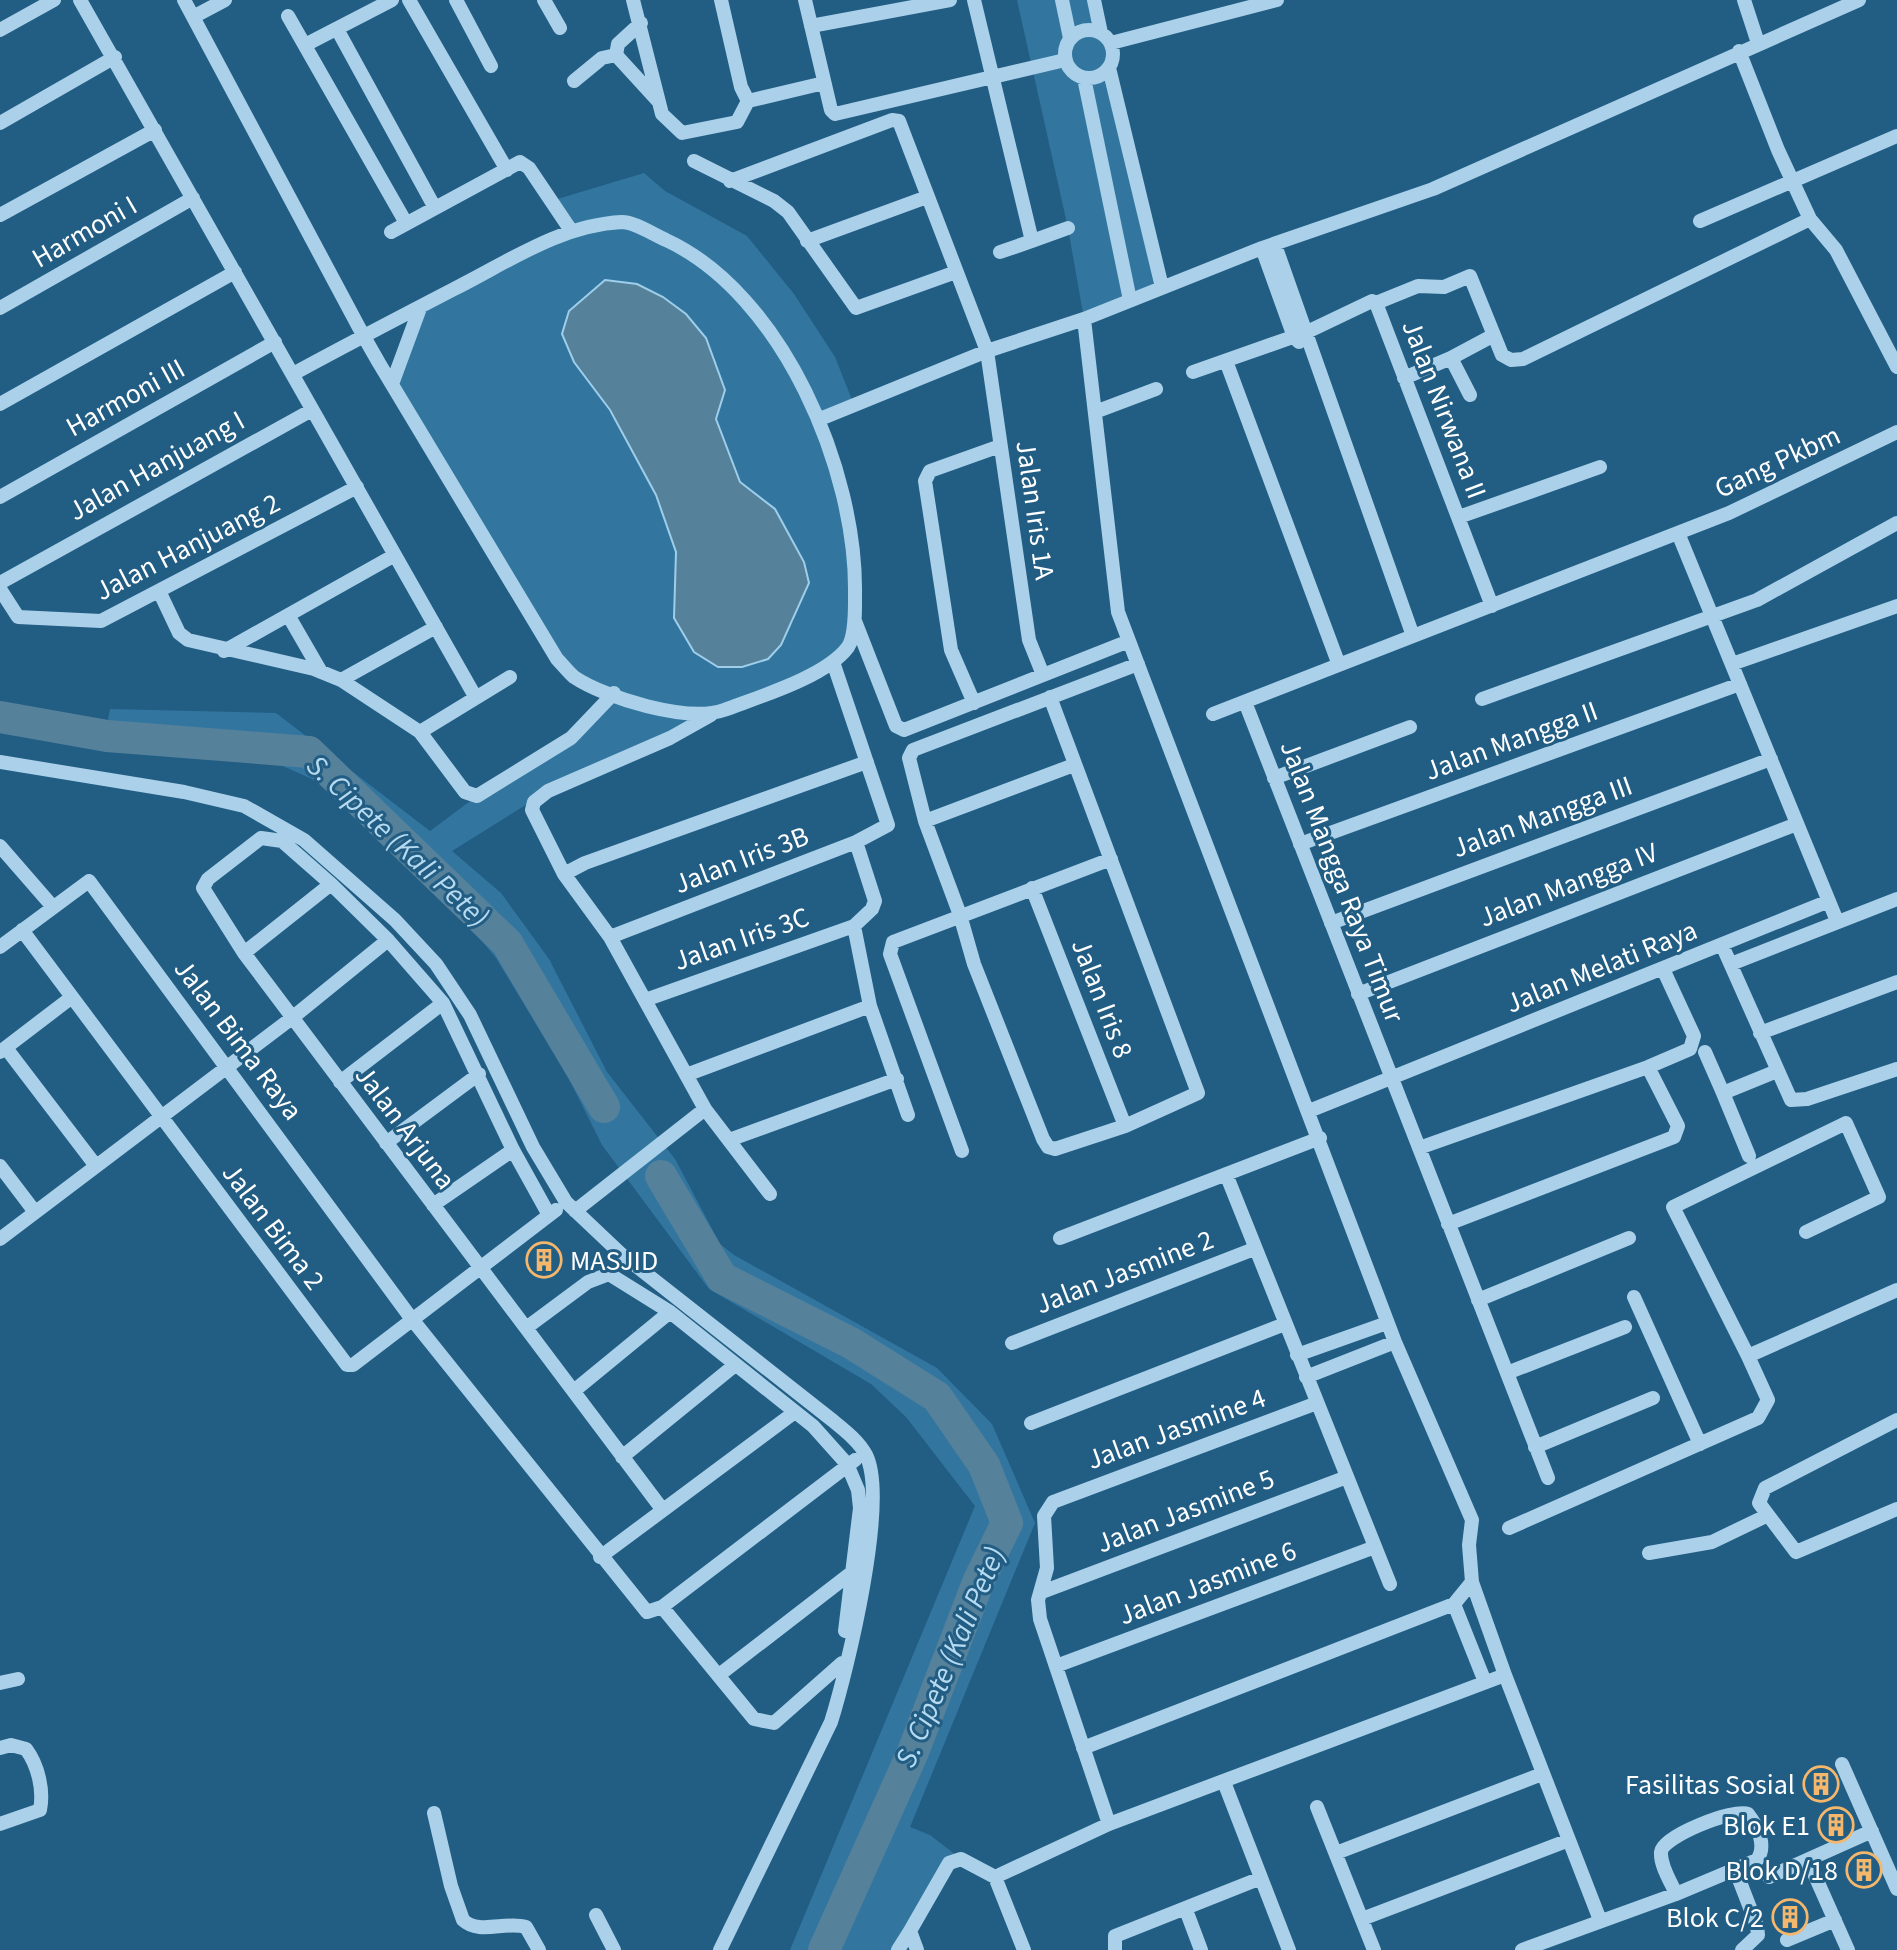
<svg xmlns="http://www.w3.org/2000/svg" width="1897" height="1950" font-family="'Source Sans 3',sans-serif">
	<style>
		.green { fill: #3276a0; fill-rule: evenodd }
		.water { fill: #56819b; stroke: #9eceea; stroke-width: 2 }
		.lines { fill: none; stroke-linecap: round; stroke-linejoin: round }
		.river { stroke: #56819b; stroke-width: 32 }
		.minor { stroke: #aad1e9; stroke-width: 14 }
		.labels { text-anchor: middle; stroke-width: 6; stroke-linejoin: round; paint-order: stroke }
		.street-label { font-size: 28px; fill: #fff; stroke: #225d84 }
		.poi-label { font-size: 28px; fill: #fff; stroke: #225d84; text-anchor: end }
		.water-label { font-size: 30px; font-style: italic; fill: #b6daf0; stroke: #225d84 }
	</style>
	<rect width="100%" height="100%" fill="#225d84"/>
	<!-- green -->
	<path class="green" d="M1017,0H1094C1096,10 1097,24 1101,33C1110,50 1117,46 1109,68L1162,287L1084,319L1068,228Z
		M644,173L665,191L747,236L794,294L835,357L854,405L820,419L847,513L850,645L833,662L548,791L452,851L501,893L549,959L607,1072L675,1159L720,1244L734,1255L937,1368L992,1424L1035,1523L910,1827L930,1835L961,1859L948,1863L899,1950H790L975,1506L906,1417L871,1384L709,1289L602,1145L568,1077L496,958L440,891L371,823L321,783L276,763L102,751L110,709L276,713L430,831L477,796L571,738L614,694L574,676L392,384L420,308L570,229L551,201ZM574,362L725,390L716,418L740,482L775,509L787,534L794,620L768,659L674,618C677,597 682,572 676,551C655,482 618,419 574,362ZM997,1544L998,1545L944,1672Z"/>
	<!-- water -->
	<path class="water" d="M605,280L637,284L663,297L686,314L706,338L725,390L716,419L740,482L775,509L804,562L809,583L781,645L768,659L742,667H718L694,652L674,618L676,552L656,495L610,410L574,362L562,334L569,311Z"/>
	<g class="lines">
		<!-- river -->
		<path class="river" d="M0,717L107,736L309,752L507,943L604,1107
			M661,1176L722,1278L851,1343L937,1397L984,1465L1007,1523L979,1580L913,1752L824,1950"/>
		<!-- minor -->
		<path class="minor" d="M80,0L476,698
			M184,0L363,335L379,363L557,659C562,664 568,672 574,677C605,698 688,723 724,710C758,697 826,677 848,647C856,635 855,608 855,594C857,471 783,294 666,240C654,235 635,222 622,222C560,225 508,262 454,289C400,317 346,345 293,374
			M409,0L507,170
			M456,0L491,66
			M544,0L560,28
			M633,0L662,114L682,133L737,122L748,101
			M721,0L741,87L748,101L824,83
			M805,0L831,110L835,114L1065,60
			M974,0L1032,241L1068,228
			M1062,0L1070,38
			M1094,0L1101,33
			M1744,0L1758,43
			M288,16L406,223
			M193,17L225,0
			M641,23L618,44L616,55L659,102
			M811,26L950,0
			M337,29L435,208
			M0,30L54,0
			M1065 54a24 24 0 1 1 48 0a24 24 0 1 1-48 0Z
			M1111,43L1277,0
			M305,45L392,0
			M1739,51L1778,150L1810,219L1836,250L1897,367
			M1109,68L1162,287
			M1084,78L1130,300
			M574,81L602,58L616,55
			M0,123L115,57
			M694,161L774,201L788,212L856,308L956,272
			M730,181L892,120L899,121L987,351L1029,640L1043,675
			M0,215L155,130
			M1700,221L1897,136
			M391,232L520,162L529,168L570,229
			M807,241L927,197
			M1275,245L1413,636
			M1262,248L1294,337L1299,342
			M1000,252L1032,241
			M1376,303L1418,286L1444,287L1470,276L1502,355L1511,360L1523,359L1810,219
			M0,308L193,198
			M1084,319L1118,612L1395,1342L1472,1520L1469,1545L1472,1582
			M1451,358L1494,335
			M1226,361L1339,665
			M1193,372L1307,332L1372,301L1376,303L1492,606
			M1404,378L1451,358L1470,395
			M392,384L420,308
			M0,404L235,272
			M1095,412L1156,389
			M820,419L987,351L1084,319L1262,248L1433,189L1859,0
			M0,497L275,342
			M1459,517L1600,467
			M1678,533L1837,921
			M0,583L312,410
			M0,589L18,617L101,621L357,487
			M160,593L179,633L188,640L314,669L341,680L420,732L510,677
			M288,615L321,672
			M855,621L896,726L904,730L1129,641
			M224,651L395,555
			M1732,664L1897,606
			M341,680L436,627
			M1050,697L1198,1093L1125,1126L1055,1149L1048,1147L1043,1139L974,964L960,915L925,821L909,758L913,750L1138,664
			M1482,699L1757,600L1897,523
			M1245,702L1548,1478
			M974,703L951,650L925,481L930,471L1000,446
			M1213,714L1729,513L1897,432
			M711,715L670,738L548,791L534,802L532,810L564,874L610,937L705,1109L770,1194
			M420,732L465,792L477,796L571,738L614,693
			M0,762L184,792L244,806L304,840L395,920L436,964L470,1015L533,1147L566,1202L621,1254L832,1420C843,1429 859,1441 866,1455C889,1500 847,1671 831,1722L720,1950
			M1274,778L1410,727
			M925,821L1074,765
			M1300,844L1740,684
			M0,846L53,907
			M564,874L585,863L867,762
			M1032,888L1125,1126
			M1331,923L1771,759
			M854,926L870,1006L908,1115
			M22,930L347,1365H353L556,1210
			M610,937L856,842L888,825L833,662
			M1722,945L1791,1100L1807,1099L1897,1069
			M0,947L89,881L411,1318L647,1612L662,1607L754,1719L774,1723L842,1663L846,1664
			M244,953L331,884
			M1731,964L1897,899
			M1358,994L1797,824
			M645,1000L854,926L872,909L875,901L856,842
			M1760,1033L1897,982
			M6,1048L96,1166
			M0,1052L72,997
			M1705,1052L1723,1093
			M686,1075L870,1006
			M340,1082L443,1003
			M1309,1111L1829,901
			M729,1140L897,1079
			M386,1143L479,1074
			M1419,1148L1648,1067L1690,1049L1694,1036L1663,969
			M962,1151L890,954L893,942L1111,859
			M1749,1156L1723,1093L1777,1071
			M0,1166L35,1212
			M1226,1174L1390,1584
			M433,1205L513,1150
			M575,1211L705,1109
			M549,1215L513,1150L443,1003L388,940L331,884L282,841L261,838L208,879L203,888L244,953L662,1509
			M1448,1224L1674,1137L1678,1126L1648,1067
			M1806,1232L1879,1197L1846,1123L1673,1207L1748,1356L1897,1290
			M1060,1238L1320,1138
			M0,1239L292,1018L388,940
			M1634,1297L1700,1444
			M1478,1300L1629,1238
			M526,1328L588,1282L609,1274L670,1312L813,1426L847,1464L858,1490L860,1508L845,1631
			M1012,1343L1254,1249
			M1297,1355L1387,1323
			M1507,1373L1625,1327
			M1306,1377L1395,1342
			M575,1390L670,1312
			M1897,1420L1765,1488L1759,1503L1796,1552L1897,1509
			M1031,1423L1285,1324
			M1535,1447L1653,1398
			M622,1457L735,1365
			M1509,1528L1758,1418L1768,1400L1748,1356
			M1649,1553L1712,1542L1766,1516
			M600,1557L795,1412
			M1042,1592L1347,1477
			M662,1607L855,1460
			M1056,1666L1375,1547
			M719,1675L855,1570
			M1485,1682L1454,1604L1472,1582L1505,1675
			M0,1683L18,1679
			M0,1748L11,1745L26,1749C38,1765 44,1790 40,1810L0,1824
			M1083,1748L1454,1604
			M1842,1764L1897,1889
			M1224,1782L1289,1950
			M1317,1807L1374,1950
			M434,1813L451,1886L463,1920C479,1935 505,1921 526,1927L539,1950
			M1109,1824L1040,1619L1038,1600L1047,1568L1044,1516L1053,1502L1317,1403
			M1336,1853L1542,1774
			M1808,1860L1848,1950
			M1735,1869L1757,1926L1758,1935L1742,1950
			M1769,1877L1872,1831
			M1186,1910L1201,1950
			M596,1915L614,1950
			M1362,1919L1569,1840
			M1787,1940L1835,1920
			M898,1950L910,1931
			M917,1950L910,1931L949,1863L961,1859L995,1877
			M1024,1950L995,1877L1109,1824L1505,1675L1600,1920
			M1115,1950V1936L1261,1878
			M1522,1950L1676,1894L1757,1860C1767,1846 1758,1827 1748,1814C1734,1808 1663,1836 1661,1852C1660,1866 1671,1882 1676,1894"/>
	</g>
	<!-- icons -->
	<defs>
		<symbol id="building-ring" viewBox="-11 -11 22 22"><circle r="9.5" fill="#225d84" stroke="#f5b76c" stroke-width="1.5"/><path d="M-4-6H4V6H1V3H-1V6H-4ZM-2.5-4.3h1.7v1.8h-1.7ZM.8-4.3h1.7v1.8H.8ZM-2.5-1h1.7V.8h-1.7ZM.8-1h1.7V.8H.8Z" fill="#f5b76c"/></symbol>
	</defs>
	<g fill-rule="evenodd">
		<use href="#building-ring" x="524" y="1240" width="40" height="40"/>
		<use href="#building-ring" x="1801" y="1764" width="40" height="40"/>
		<use href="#building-ring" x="1816" y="1805" width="40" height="40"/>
		<use href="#building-ring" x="1844" y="1850" width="40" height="40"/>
		<use href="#building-ring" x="1770" y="1897" width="40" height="40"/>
	</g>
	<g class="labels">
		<!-- street labels -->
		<g class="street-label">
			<text transform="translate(84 231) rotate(-30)" y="10">Harmoni I</text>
			<text transform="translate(125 397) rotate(-29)" y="10">Harmoni III</text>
			<text transform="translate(1445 409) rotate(69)" y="10">Jalan Nirwana II</text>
			<text transform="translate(1777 461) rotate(-25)" y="10">Gang Pkbm</text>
			<text transform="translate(156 465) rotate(-29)" y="10">Jalan Hanjuang I</text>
			<text transform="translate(1036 510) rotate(82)" y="10">Jalan Iris 1A</text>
			<text transform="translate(187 546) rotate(-27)" y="10">Jalan Hanjuang 2</text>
			<text transform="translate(1511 740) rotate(-20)" y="10">Jalan Mangga II</text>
			<text transform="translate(1542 816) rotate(-20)" y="10">Jalan Mangga III</text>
			<text transform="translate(741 859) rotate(-21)" y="10">Jalan Iris 3B</text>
			<text transform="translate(1343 881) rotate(69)" y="10">Jalan Mangga Raya Timur</text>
			<text transform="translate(1568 884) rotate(-21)" y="10">Jalan Mangga IV</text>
			<text transform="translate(741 938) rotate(-19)" y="10">Jalan Iris 3C</text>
			<text transform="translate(1601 966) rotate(-22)" y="10">Jalan Melati Raya</text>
			<text transform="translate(1103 998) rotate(69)" y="10">Jalan Iris 8</text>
			<text transform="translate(239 1039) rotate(53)" y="10">Jalan Bima Raya</text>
			<text transform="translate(406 1127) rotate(53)" y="10">Jalan Arjuna</text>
			<text transform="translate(274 1226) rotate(53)" y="10">Jalan Bima 2</text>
			<text transform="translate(1124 1271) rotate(-21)" y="10">Jalan Jasmine 2</text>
			<text transform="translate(1176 1428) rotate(-20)" y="10">Jalan Jasmine 4</text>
			<text transform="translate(1185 1510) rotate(-21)" y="10">Jalan Jasmine 5</text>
			<text transform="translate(1207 1582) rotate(-21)" y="10">Jalan Jasmine 6</text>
		</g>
		<!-- poi labels -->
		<g class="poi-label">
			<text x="570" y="1270" text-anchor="start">MASJID</text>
			<text x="1795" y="1794">Fasilitas Sosial</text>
			<text x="1810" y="1835">Blok E1</text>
			<text x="1838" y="1880">Blok D/18</text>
			<text x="1764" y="1927">Blok C/2</text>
		</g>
		<!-- water labels -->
		<g class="water-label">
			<text transform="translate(398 841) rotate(43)" y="10">S. Cipete (Kali Pete)</text>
			<text transform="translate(950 1657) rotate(-67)" y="10">S. Cipete (Kali Pete)</text>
		</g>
	</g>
</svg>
